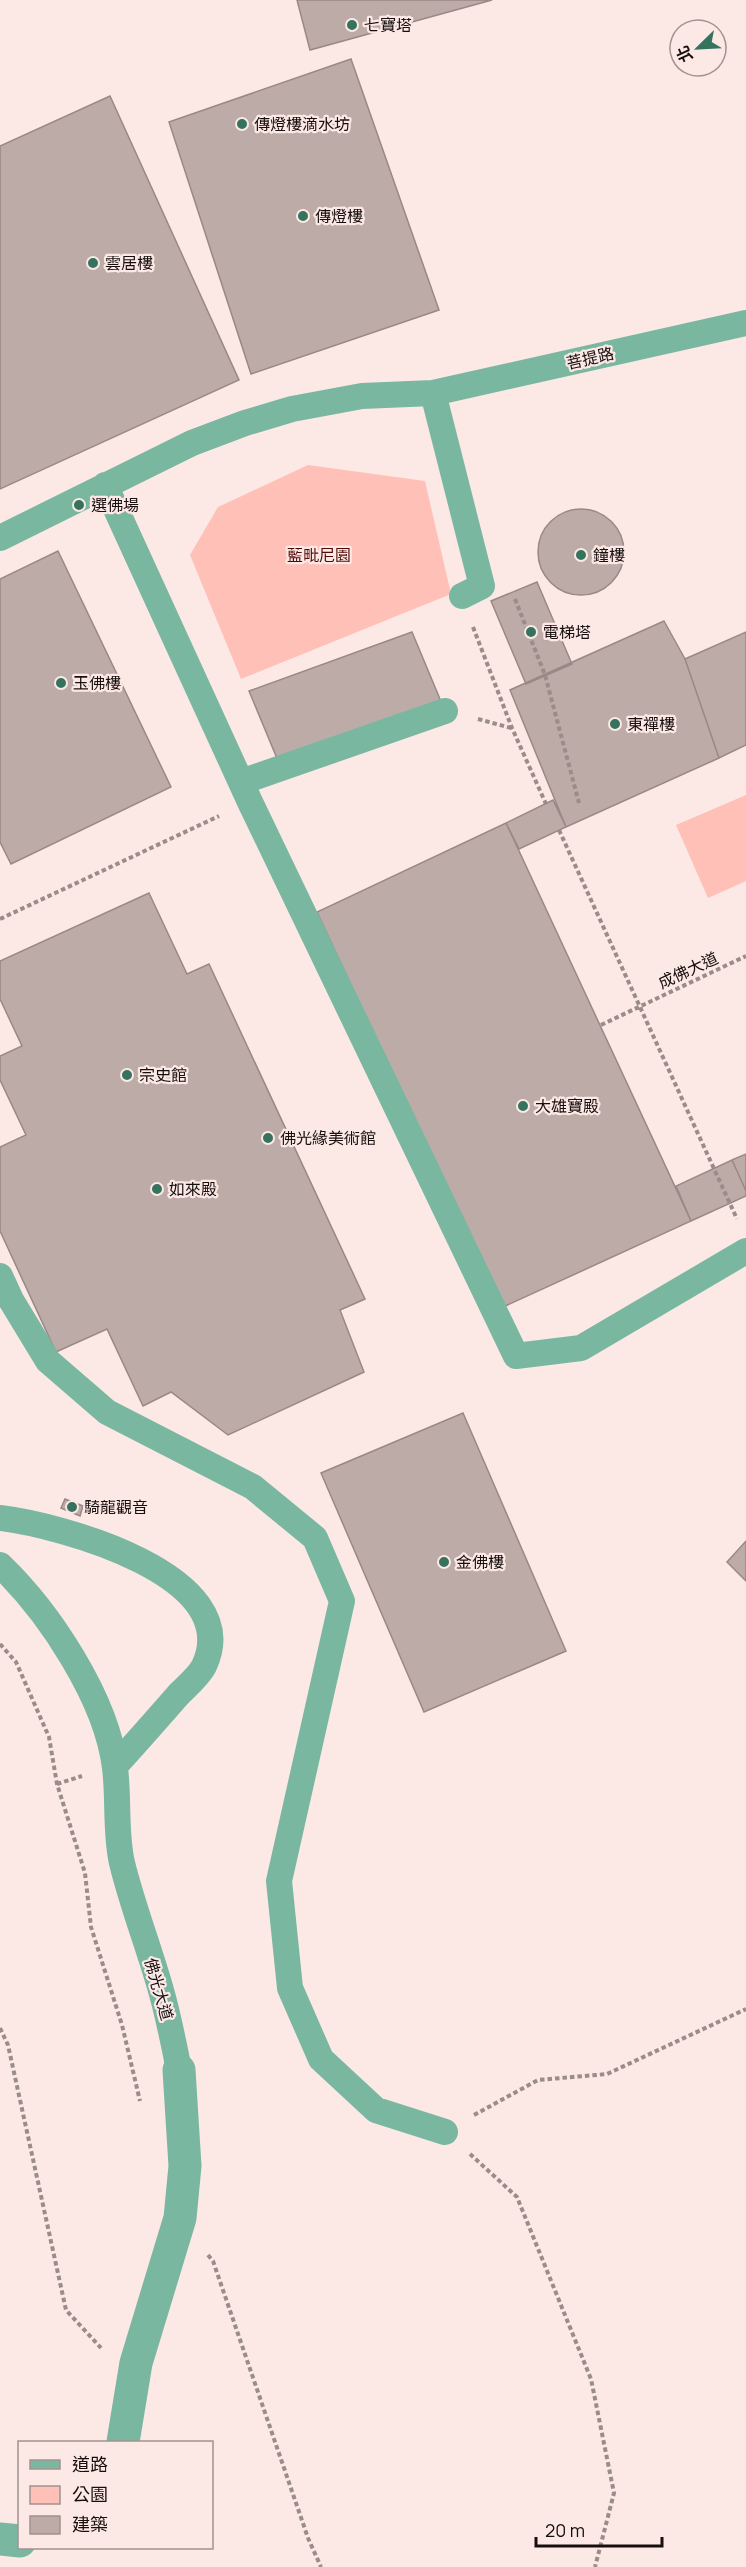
<svg xmlns="http://www.w3.org/2000/svg" width="746" height="2567" font-family="Manrope,'Noto Sans TC',sans-serif">
	<style>
		.green { fill: #fec0b7 }
		.building { fill: #bdaba8; stroke: #998885; stroke-width: 1.5 }
		.lines { fill: none; stroke-linecap: round; stroke-linejoin: round }
		.path { stroke: #998c89; stroke-width: 4; stroke-dasharray: 4.5 3; stroke-linecap: butt }
		.lane { stroke: #7ab7a1; stroke-width: 26 }
		.street { stroke: #7ab7a1; stroke-width: 33 }
		.poi-dot { fill: #36735f; stroke: #fce9e6; stroke-width: 2 }
		.labels { text-anchor: middle; stroke-width: 4.5; stroke-linejoin: round; paint-order: stroke }
		.poi-label { font-size: 16px; fill: #160f0e; stroke: #fce9e6; text-anchor: start }
		.street-label { font-size: 16px; fill: #160f0e; stroke: #fce9e6 }
		.park-label { font-size: 16px; fill: #510906; stroke: #fce9e6 }
	</style>
	<rect width="100%" height="100%" fill="#fce9e6"/>
	<!-- green -->
	<path class="green" d="M308,465L425,481L451,594L241,679L190,555L218,507Z
		M746,795V881L708,898L676,825Z"/>
	<!-- building -->
	<path class="building" d="M297,0H492L310,50Z
		M351,59L439,310L251,374L169,122Z
		M110,96L239,380L0,489V146Z
		M538 552a43 43 0 1 1 86 0a43 43 0 1 1-86 0Z
		M58,551L171,787L11,864L0,842V579Z
		M537,582L572,664L526,684L491,601Z
		M664,621L685,659L719,758L566,827L510,690Z
		M412,632L445,711L281,768L249,691Z
		M746,632V745L719,758L685,659Z
		M553,800L566,827L519,849L506,823Z
		M506,823L691,1221L501,1308L317,912Z
		M149,893L187,974L209,964L365,1299L340,1310L364,1372L228,1435L171,1392L143,1406L107,1329L56,1352L0,1231V1147L26,1135L0,1080V1056L22,1046L0,999V961Z
		M746,1154V1191L732,1160Z
		M732,1160L746,1191V1196L691,1221L676,1186Z
		M463,1413L566,1651L424,1712L321,1473Z
		M65,1499L83,1506L80,1516L61,1508Z
		M746,1541V1581L727,1562Z"/>
	<g class="lines">
		<!-- path -->
		<path class="path" d="M515,599L545,675L579,803
			M473,627L512,728L546,804
			M478,719L511,728
			M559,830L737,1219
			M0,919L219,816
			M601,1025L746,956
			M0,1644L16,1662L49,1737L57,1784L85,1873L91,1927L122,2025L140,2101
			M57,1784L82,1776
			M0,2028L8,2045L66,2310L101,2348
			M474,2115L538,2080L607,2074L746,2009
			M470,2154L517,2197L591,2379L614,2493L595,2567
			M208,2255L213,2261L308,2538L321,2567"/>
		<!-- lane -->
		<path class="lane" d="M433,393L482,586L462,596
			M105,485L250,802L516,1356L581,1348L746,1251
			M0,538L192,443L245,423L292,409L362,396L433,393L746,323
			M241,782L445,711
			M0,1276L11,1300L48,1361L107,1412L253,1487L315,1538L342,1601L279,1881L290,1988L321,2059L376,2110L445,2132
			M0,1518C59,1525 247,1575 204,1666C199,1676 187,1686 179,1694C158,1718 137,1742 115,1766
			M0,1565C49,1612 107,1699 115,1768C119,1799 115,1833 122,1863C133,1908 150,1950 162,1994C169,2019 174,2045 179,2070"/>
		<!-- street -->
		<path class="street" d="M123,2442L136,2363L180,2218L185,2166L179,2070
			M0,2539L20,2541"/>
	</g>
	<!-- markers -->
	<g class="poi-dot">
		<circle cx="352" cy="25" r="6"/>
		<circle cx="242" cy="124" r="6"/>
		<circle cx="303" cy="216" r="6"/>
		<circle cx="93" cy="263" r="6"/>
		<circle cx="79" cy="505" r="6"/>
		<circle cx="581" cy="555" r="6"/>
		<circle cx="531" cy="632" r="6"/>
		<circle cx="61" cy="683" r="6"/>
		<circle cx="615" cy="724" r="6"/>
		<circle cx="127" cy="1075" r="6"/>
		<circle cx="523" cy="1106" r="6"/>
		<circle cx="268" cy="1138" r="6"/>
		<circle cx="157" cy="1189" r="6"/>
		<circle cx="72" cy="1507" r="6"/>
		<circle cx="444" cy="1562" r="6"/>
	</g>
	<g class="labels">
		<!-- poi labels -->
		<g class="poi-label">
			<text x="364" y="31">七寶塔</text>
			<text x="254" y="130">傳燈樓滴水坊</text>
			<text x="315" y="222">傳燈樓</text>
			<text x="105" y="269">雲居樓</text>
			<text x="91" y="511">選佛場</text>
			<text x="593" y="561">鐘樓</text>
			<text x="543" y="638">電梯塔</text>
			<text x="73" y="689">玉佛樓</text>
			<text x="627" y="730">東禪樓</text>
			<text x="139" y="1081">宗史館</text>
			<text x="535" y="1112">大雄寶殿</text>
			<text x="280" y="1144">佛光緣美術館</text>
			<text x="169" y="1195">如來殿</text>
			<text x="84" y="1513">騎龍觀音</text>
			<text x="456" y="1568">金佛樓</text>
		</g>
		<!-- street labels -->
		<g class="street-label">
			<text transform="translate(590 358) rotate(-13)" y="6">菩提路</text>
			<text transform="translate(688 970) rotate(-25)" y="6">成佛大道</text>
			<text transform="translate(159 1989) rotate(74)" y="6">佛光大道</text>
		</g>
		<!-- park labels -->
		<g class="park-label">
			<text x="319" y="561">藍毗尼園</text>
		</g>
	</g>
	<!-- legend -->
	<rect x="18" y="2441" width="195" height="108" fill="#fce9e6" stroke="#a09290" stroke-width="1.5"/>
	<rect x="30" y="2460" width="30" height="9" fill="#7ab7a1" stroke="#a09290" stroke-width="1.5"/>
	<text x="72" y="2471" font-size="18" fill="#160f0e">道路</text>
	<rect x="30" y="2486" width="30" height="18" fill="#fec0b7" stroke="#a09290" stroke-width="1.5"/>
	<text x="72" y="2501" font-size="18" fill="#160f0e">公園</text>
	<rect x="30" y="2516" width="30" height="18" fill="#bdaba8" stroke="#a09290" stroke-width="1.5"/>
	<text x="72" y="2531" font-size="18" fill="#160f0e">建築</text>
	<!-- north arrow -->
	<g transform="translate(698 48) rotate(246)"><circle r="28" fill="#fce9e6" stroke="#a09290" stroke-width="1.5"/>
	<path d="M0-4.5L10 22L0 15L-10 22Z" fill="#36735f"/>
	<text y="-9" font-size="16" font-weight="bold" text-anchor="middle" fill="#160f0e">北</text>
	</g>
	<!-- scale -->
	<path d="M536 2537v9h126v-9" fill="none" stroke="#160f0e" stroke-width="3"/>
	<text x="545" y="2537" font-size="18" fill="#160f0e" stroke="#fce9e6" stroke-width="4.5" paint-order="stroke">20 m</text>
</svg>
